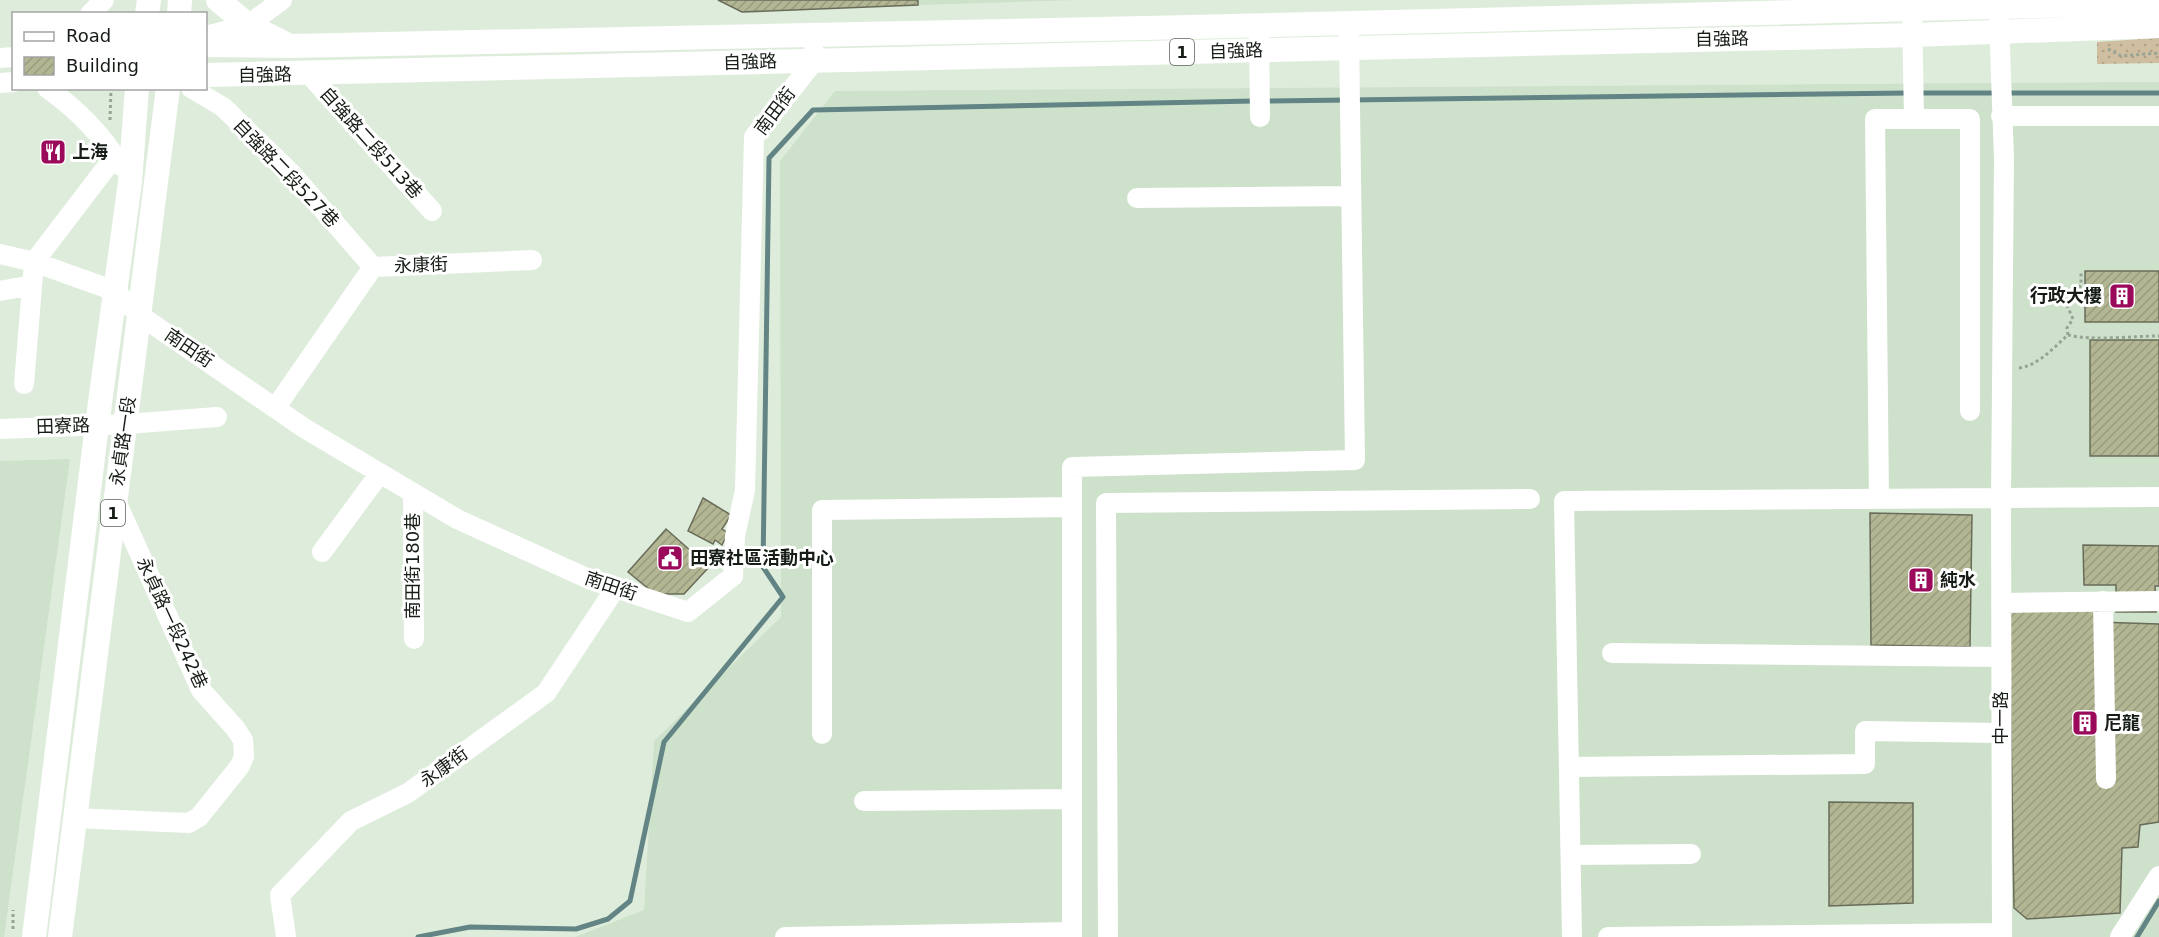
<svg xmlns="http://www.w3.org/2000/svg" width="2159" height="937" font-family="'DejaVu Sans','Noto Sans TC',sans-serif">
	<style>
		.built { fill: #cee2cb }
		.green { fill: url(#green-dots) }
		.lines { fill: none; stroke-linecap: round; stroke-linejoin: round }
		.stream { stroke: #638484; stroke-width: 5 }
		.building { fill: url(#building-hatch); stroke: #6a6c5a; stroke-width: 1.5 }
		.path { stroke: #97a395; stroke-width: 3; stroke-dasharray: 3 3; stroke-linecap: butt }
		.minor { stroke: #fff; stroke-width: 20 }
		.major { stroke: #fff; stroke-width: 24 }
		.labels { text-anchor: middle; stroke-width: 6; stroke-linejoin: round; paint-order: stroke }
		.shield { fill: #fff; stroke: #5c605c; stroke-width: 1.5 }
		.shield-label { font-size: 16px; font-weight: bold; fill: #161c16 }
		.street-label { font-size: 18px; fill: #161c16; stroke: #fff }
		.poi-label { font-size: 18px; font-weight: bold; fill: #161c16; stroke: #fff; text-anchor: start }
	</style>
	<defs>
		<pattern id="green-dots" width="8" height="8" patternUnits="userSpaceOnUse" patternTransform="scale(1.5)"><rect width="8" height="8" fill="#cfbea0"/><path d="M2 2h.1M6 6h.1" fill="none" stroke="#b1a389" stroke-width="1.8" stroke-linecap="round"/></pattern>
		<pattern id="building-hatch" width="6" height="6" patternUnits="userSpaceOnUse" patternTransform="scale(1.5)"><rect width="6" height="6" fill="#b3b693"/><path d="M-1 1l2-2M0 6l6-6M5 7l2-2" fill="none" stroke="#999c7e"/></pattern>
	</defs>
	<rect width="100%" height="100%" fill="#deeddb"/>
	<!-- built -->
	<path class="built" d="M918,0H1078L918,5Z
		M2159,82V937H575L644,910L654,741L781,617L780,161L835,91Z
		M70,459L4,937H0V461Z"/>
	<!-- green -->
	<path class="green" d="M2159,38V63L2097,64V42Z"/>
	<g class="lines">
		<!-- stream -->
		<path class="stream" d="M1918,93H2159
			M1264,101L1908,93
			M418,937L470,927L576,929L608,919L630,901L664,742L783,597L763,567L769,158L813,110L1254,101
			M2137,937L2159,901"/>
	</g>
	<!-- building -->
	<path class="building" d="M718,0H918V5L742,12Z
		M2085,271H2159V322H2085Z
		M2090,340H2159V456H2090Z
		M703,498L731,515L722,529L728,533L722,545L715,540L713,544L688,531Z
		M1870,513L1972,515L1970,647L1871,645Z
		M666,529L709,567L684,594H655L628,572Z
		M2083,545L2159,546V586H2155L2156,612H2116V585H2084Z
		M2009,608H2097V622L2159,624V822L2140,825L2138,847L2122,848L2120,913L2027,919L2014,908Z
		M1829,802L1913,803V903L1829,906Z"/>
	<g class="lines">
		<!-- path -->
		<path class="path" d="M2108,49L2121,56L2159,53
			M110,120L111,88
			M2068,335L2067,328L2073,319L2067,305L2081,285V272
			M2019,368C2039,365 2053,348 2068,335C2092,341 2133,336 2159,336
			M13,929V910"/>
		<!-- minor -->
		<path class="minor" d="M1912,9L1914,119
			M90,14L104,0
			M206,36L248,25L282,0
			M1259,36L1260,117
			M0,58L14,57
			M309,74L432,211
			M0,83L14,82
			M47,88C78,110 102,134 121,166
			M191,88L223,107L292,174L373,267
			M2001,116H2159
			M1137,198L1350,196
			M0,254L34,262L115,291L138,314L304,428L457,519L591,580L688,612L733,576L735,536L745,490L754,137L815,60L814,51
			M373,267L532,260
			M0,291L32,285
			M24,384L34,262L115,156
			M276,407L373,267
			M0,429L127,424L217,417
			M413,493L414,639
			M1879,499L1875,119H1970V411
			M322,552L380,473
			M2103,601L2106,779
			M2001,603L2159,601
			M1612,653L2001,657
			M822,734V510L1072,507
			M1569,767L1865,764V731L2001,733
			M864,801L1072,799
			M74,818L189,823L199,817L240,766L244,756L243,740L235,728L201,690L115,499
			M1571,855L1691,854
			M286,937L280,895L351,821L408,793L546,693L613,592L618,589
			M785,937L1072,932
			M1072,937V467L1355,460L1349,35
			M1108,937L1106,503L1530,499
			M1572,937L1564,501L2001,498L2004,159L1999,19
			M1608,937L2002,933
			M2002,937L2001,498L2159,497
			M2120,937L2159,876"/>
		<!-- major -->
		<path class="major" d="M218,0L248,25L284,43
			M147,14L149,0
			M179,14L180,0
			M206,45L291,46L1191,27L2159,3
			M206,75L1913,35L2159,26
			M34,937L97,425L130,182L137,88
			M60,937L168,88"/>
	</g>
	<!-- icons -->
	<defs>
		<symbol id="restaurant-square" viewBox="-11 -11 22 22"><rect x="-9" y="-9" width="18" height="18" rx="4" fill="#9a095a" stroke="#fff"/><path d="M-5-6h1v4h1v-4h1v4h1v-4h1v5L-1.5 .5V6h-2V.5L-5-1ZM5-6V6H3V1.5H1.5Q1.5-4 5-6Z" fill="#fff"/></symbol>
		<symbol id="building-square" viewBox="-11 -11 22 22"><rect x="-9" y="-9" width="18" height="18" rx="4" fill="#9a095a" stroke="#fff"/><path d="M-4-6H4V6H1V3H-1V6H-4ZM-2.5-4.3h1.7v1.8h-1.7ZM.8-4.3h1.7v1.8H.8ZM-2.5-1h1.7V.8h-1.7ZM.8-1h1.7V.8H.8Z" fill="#fff"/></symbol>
		<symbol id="civic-square" viewBox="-11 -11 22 22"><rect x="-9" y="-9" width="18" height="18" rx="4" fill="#9a095a" stroke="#fff"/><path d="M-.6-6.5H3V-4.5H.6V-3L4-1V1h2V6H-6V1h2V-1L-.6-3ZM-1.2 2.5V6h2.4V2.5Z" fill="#fff"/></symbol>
	</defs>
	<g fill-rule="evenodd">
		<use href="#restaurant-square" x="38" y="137" width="30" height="30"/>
		<use href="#building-square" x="2107" y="281" width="30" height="30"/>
		<use href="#civic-square" x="655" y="543" width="30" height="30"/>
		<use href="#building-square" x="1906" y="565" width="30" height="30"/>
		<use href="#building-square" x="2070" y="708" width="30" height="30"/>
	</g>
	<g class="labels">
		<!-- shield labels -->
		<g class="shield">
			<rect x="1170" y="39" width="24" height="26" rx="4.5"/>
			<rect x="101" y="500" width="24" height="26" rx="4.5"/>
		</g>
		<g class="shield-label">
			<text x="1182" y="58">1</text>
			<text x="113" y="519">1</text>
		</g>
		<!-- street labels -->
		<g class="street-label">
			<text transform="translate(1722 39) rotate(-1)" y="6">自強路</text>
			<text transform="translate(1236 51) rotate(-2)" y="6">自強路</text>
			<text transform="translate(750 62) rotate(-2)" y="6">自強路</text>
			<text transform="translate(265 75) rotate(-1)" y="6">自強路</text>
			<text transform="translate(775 111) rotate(-53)" y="6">南田街</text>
			<text transform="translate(371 143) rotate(48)" y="6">自強路二段513巷</text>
			<text transform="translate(286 173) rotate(46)" y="6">自強路二段527巷</text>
			<text transform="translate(421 265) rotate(-2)" y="6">永康街</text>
			<text transform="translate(189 348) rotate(34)" y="6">南田街</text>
			<text transform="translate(63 426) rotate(-2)" y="6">田寮路</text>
			<text transform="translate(123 441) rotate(-82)" y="6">永貞路一段</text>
			<text transform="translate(413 566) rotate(-90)" y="6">南田街180巷</text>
			<text transform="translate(611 586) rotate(19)" y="6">南田街</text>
			<text transform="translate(172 623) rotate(65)" y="6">永貞路一段242巷</text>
			<text transform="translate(2001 718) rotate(-90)" y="6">中一路</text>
			<text transform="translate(444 767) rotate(-36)" y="6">永康街</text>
		</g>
		<!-- poi labels -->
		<g class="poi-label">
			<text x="72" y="158">上海</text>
			<text x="2102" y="302" text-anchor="end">行政大樓</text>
			<text x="690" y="564">田寮社區活動中心</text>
			<text x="1940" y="586">純水</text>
			<text x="2104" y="729">尼龍</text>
		</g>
	</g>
	<!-- legend -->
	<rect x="12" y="12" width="195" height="78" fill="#ffffff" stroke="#a2a4a2" stroke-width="1.5"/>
	<rect x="24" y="32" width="30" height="9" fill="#ffffff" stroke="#a2a4a2" stroke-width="1.5"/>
	<text x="66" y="42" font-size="18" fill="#161c16">Road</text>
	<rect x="24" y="57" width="30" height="18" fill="url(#building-hatch)" stroke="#a2a4a2" stroke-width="1.5"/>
	<text x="66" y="72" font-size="18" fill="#161c16">Building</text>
</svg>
